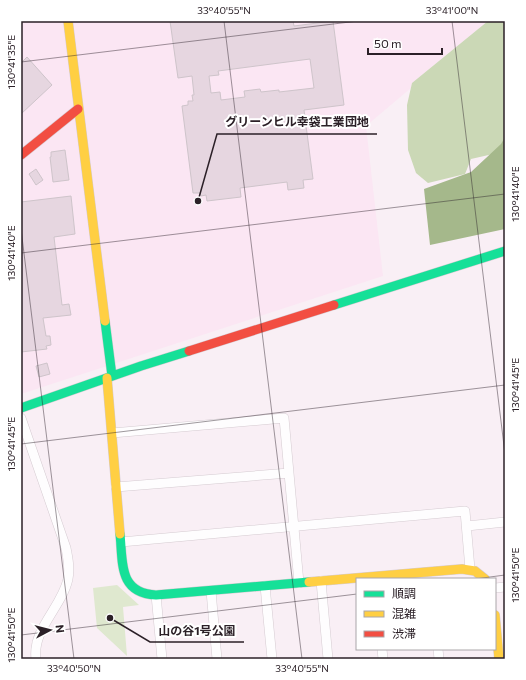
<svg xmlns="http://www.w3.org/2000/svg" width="526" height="680" font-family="Commissioner,'Noto Sans JP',sans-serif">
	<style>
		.built { fill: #fbe6f3 }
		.green { fill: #dfe8cf }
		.forest { fill: #cbd8b6 }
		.water { fill: #a5b88b }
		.building { fill: #e6d6e0; stroke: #cec4ca; fill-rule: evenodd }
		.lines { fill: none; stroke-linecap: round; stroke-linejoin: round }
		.street-casing { stroke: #d5cbd1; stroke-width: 10 }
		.fast-casing { stroke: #d5cbd1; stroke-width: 10 }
		.slow-casing { stroke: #d5cbd1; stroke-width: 10 }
		.jam-casing { stroke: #d5cbd1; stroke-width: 10 }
		.street { stroke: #fefdfe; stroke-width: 9 }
		.fast { stroke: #16e098; stroke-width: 9 }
		.slow { stroke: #ffcf43; stroke-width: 9 }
		.jam { stroke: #f24e42; stroke-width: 9 }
		.ticks { fill: none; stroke: #2b2027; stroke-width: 1; stroke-opacity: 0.45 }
		.leader { fill: none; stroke: #2b2027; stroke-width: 1.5 }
		.callout-dot { fill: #2b2027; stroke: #fff; stroke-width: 1.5 }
		.callout-label { font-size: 12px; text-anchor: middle; font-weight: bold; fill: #2b2027; stroke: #fff; stroke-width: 4; stroke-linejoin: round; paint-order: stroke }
		.neatline { fill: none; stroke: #2b2027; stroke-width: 1.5 }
		.ticks-label { font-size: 10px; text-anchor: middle; fill: #2b2027 }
	</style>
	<rect width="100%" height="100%" fill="#f9eff5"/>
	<!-- built -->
	<path class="built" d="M21,21H488L412,83L411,88L366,126L383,276L21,394Z"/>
	<!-- green -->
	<path class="green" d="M117,585L139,605L123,607L127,656L97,628L93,588Z"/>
	<!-- forest -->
	<path class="forest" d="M488,21H505V140L493,154L471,159L465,174L428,183L416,173L408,150L407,105L412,83Z"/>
	<!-- water -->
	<path class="water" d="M505,137V229L430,245L424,189L471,172L501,144Z"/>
	<!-- building -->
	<path class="building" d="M170,21H293L294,26L333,21L344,105L304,110L313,179L303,180L304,188L288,190L287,182L240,188L241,197L207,201L206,195L201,196L200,193H193L182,106L188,105V101H193L192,95H194L192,76L178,78ZM310,59L314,88L279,92V90L261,92L260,89L244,91L245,97L221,100L220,92L211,93L209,76L219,75L218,71Z
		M27,57L52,85L21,114V63Z
		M65,150L69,180L53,182L50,157H51V152Z
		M36,169L43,180L36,185L29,174Z
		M71,196L75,234L54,237L62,305L69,304L71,315L43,318L46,336H50L51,345L46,346L47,349L21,352V202Z
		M47,363L50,374L39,377L36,366Z"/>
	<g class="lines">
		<defs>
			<path id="street" d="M21,418L66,548C68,558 70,568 68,579C62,607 32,629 36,659
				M112,433L284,418L299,583
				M116,487L289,473
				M467,526L505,522
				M121,542L465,511L470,569
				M321,581L328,659
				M265,586L272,659
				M495,588L505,587
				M211,591L217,659
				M156,595L162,659
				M382,649L383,659
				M438,649L439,659"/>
			<path id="fast" d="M334,305L505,251
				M105,321L112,376
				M21,408L141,366L189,351
				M120,534C123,562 118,593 156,595L309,582"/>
			<path id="slow" d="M68,21L105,321
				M107,378L120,534
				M309,582L462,569L475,571L485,579
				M495,615L499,659"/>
			<path id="jam" d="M21,155L78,109
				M189,351L334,305"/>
		</defs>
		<!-- street casing -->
		<use href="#street" class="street-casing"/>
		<!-- fast casing -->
		<use href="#fast" class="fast-casing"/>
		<!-- slow casing -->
		<use href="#slow" class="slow-casing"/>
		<!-- jam casing -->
		<use href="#jam" class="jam-casing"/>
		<!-- street -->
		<use href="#street" class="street"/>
		<!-- fast -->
		<use href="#fast" class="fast"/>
		<!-- slow -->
		<use href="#slow" class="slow"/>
		<!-- jam -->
		<use href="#jam" class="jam"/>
	</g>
	<!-- ticks -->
	<path class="ticks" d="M224,21L302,659M452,21L505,454M21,62L358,21M21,229L74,659M21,253L505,194M21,444L505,385M475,579L505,575M21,635L357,594"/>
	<!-- callouts -->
	<path class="leader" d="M198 201L217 134H377M110 618L150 642H244"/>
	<g class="callout-dot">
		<circle cx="198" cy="201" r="4"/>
		<circle cx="110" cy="618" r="4"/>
	</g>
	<g class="callout-label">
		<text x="297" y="126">グリーンヒル幸袋工業団地</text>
		<text x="197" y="635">山の谷1号公園</text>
	</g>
	<!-- border -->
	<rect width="526" height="680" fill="none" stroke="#ffffff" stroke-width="44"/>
	<!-- legend -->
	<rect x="356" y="578" width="140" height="72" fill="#ffffff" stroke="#aaa6a9"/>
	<rect x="364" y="591" width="20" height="6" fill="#16e098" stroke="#aaa6a9"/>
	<text x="392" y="598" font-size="12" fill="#2b2027">順調</text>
	<rect x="364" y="611" width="20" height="6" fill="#ffcf43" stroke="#aaa6a9"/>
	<text x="392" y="618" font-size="12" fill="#2b2027">混雑</text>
	<rect x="364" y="631" width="20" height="6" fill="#f24e42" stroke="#aaa6a9"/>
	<text x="392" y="638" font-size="12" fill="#2b2027">渋滞</text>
	<!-- north arrow -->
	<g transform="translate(50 630) rotate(83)" stroke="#ffffff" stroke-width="3" paint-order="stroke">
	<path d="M0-3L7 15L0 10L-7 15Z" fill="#2b2027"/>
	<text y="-6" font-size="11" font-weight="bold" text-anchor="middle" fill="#2b2027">N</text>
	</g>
	<!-- scale -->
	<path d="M368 48v6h74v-6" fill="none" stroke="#2b2027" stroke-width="2"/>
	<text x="374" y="48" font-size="12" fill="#2b2027" stroke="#ffffff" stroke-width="3" paint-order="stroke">50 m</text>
	<rect x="22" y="22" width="482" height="636" class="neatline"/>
	<g class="ticks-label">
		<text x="224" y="14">33°40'55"N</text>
		<text x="452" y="14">33°41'00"N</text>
		<text transform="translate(11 62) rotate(-90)" y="4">130°41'35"E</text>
		<text transform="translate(515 194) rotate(-90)" y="4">130°41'40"E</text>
		<text transform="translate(11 253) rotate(-90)" y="4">130°41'40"E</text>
		<text transform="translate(515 385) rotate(-90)" y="4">130°41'45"E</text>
		<text transform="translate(11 444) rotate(-90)" y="4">130°41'45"E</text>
		<text transform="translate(515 575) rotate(-90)" y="4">130°41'50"E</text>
		<text transform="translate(11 635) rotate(-90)" y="4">130°41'50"E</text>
		<text x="74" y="672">33°40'50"N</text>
		<text x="302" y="672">33°40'55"N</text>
	</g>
</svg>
